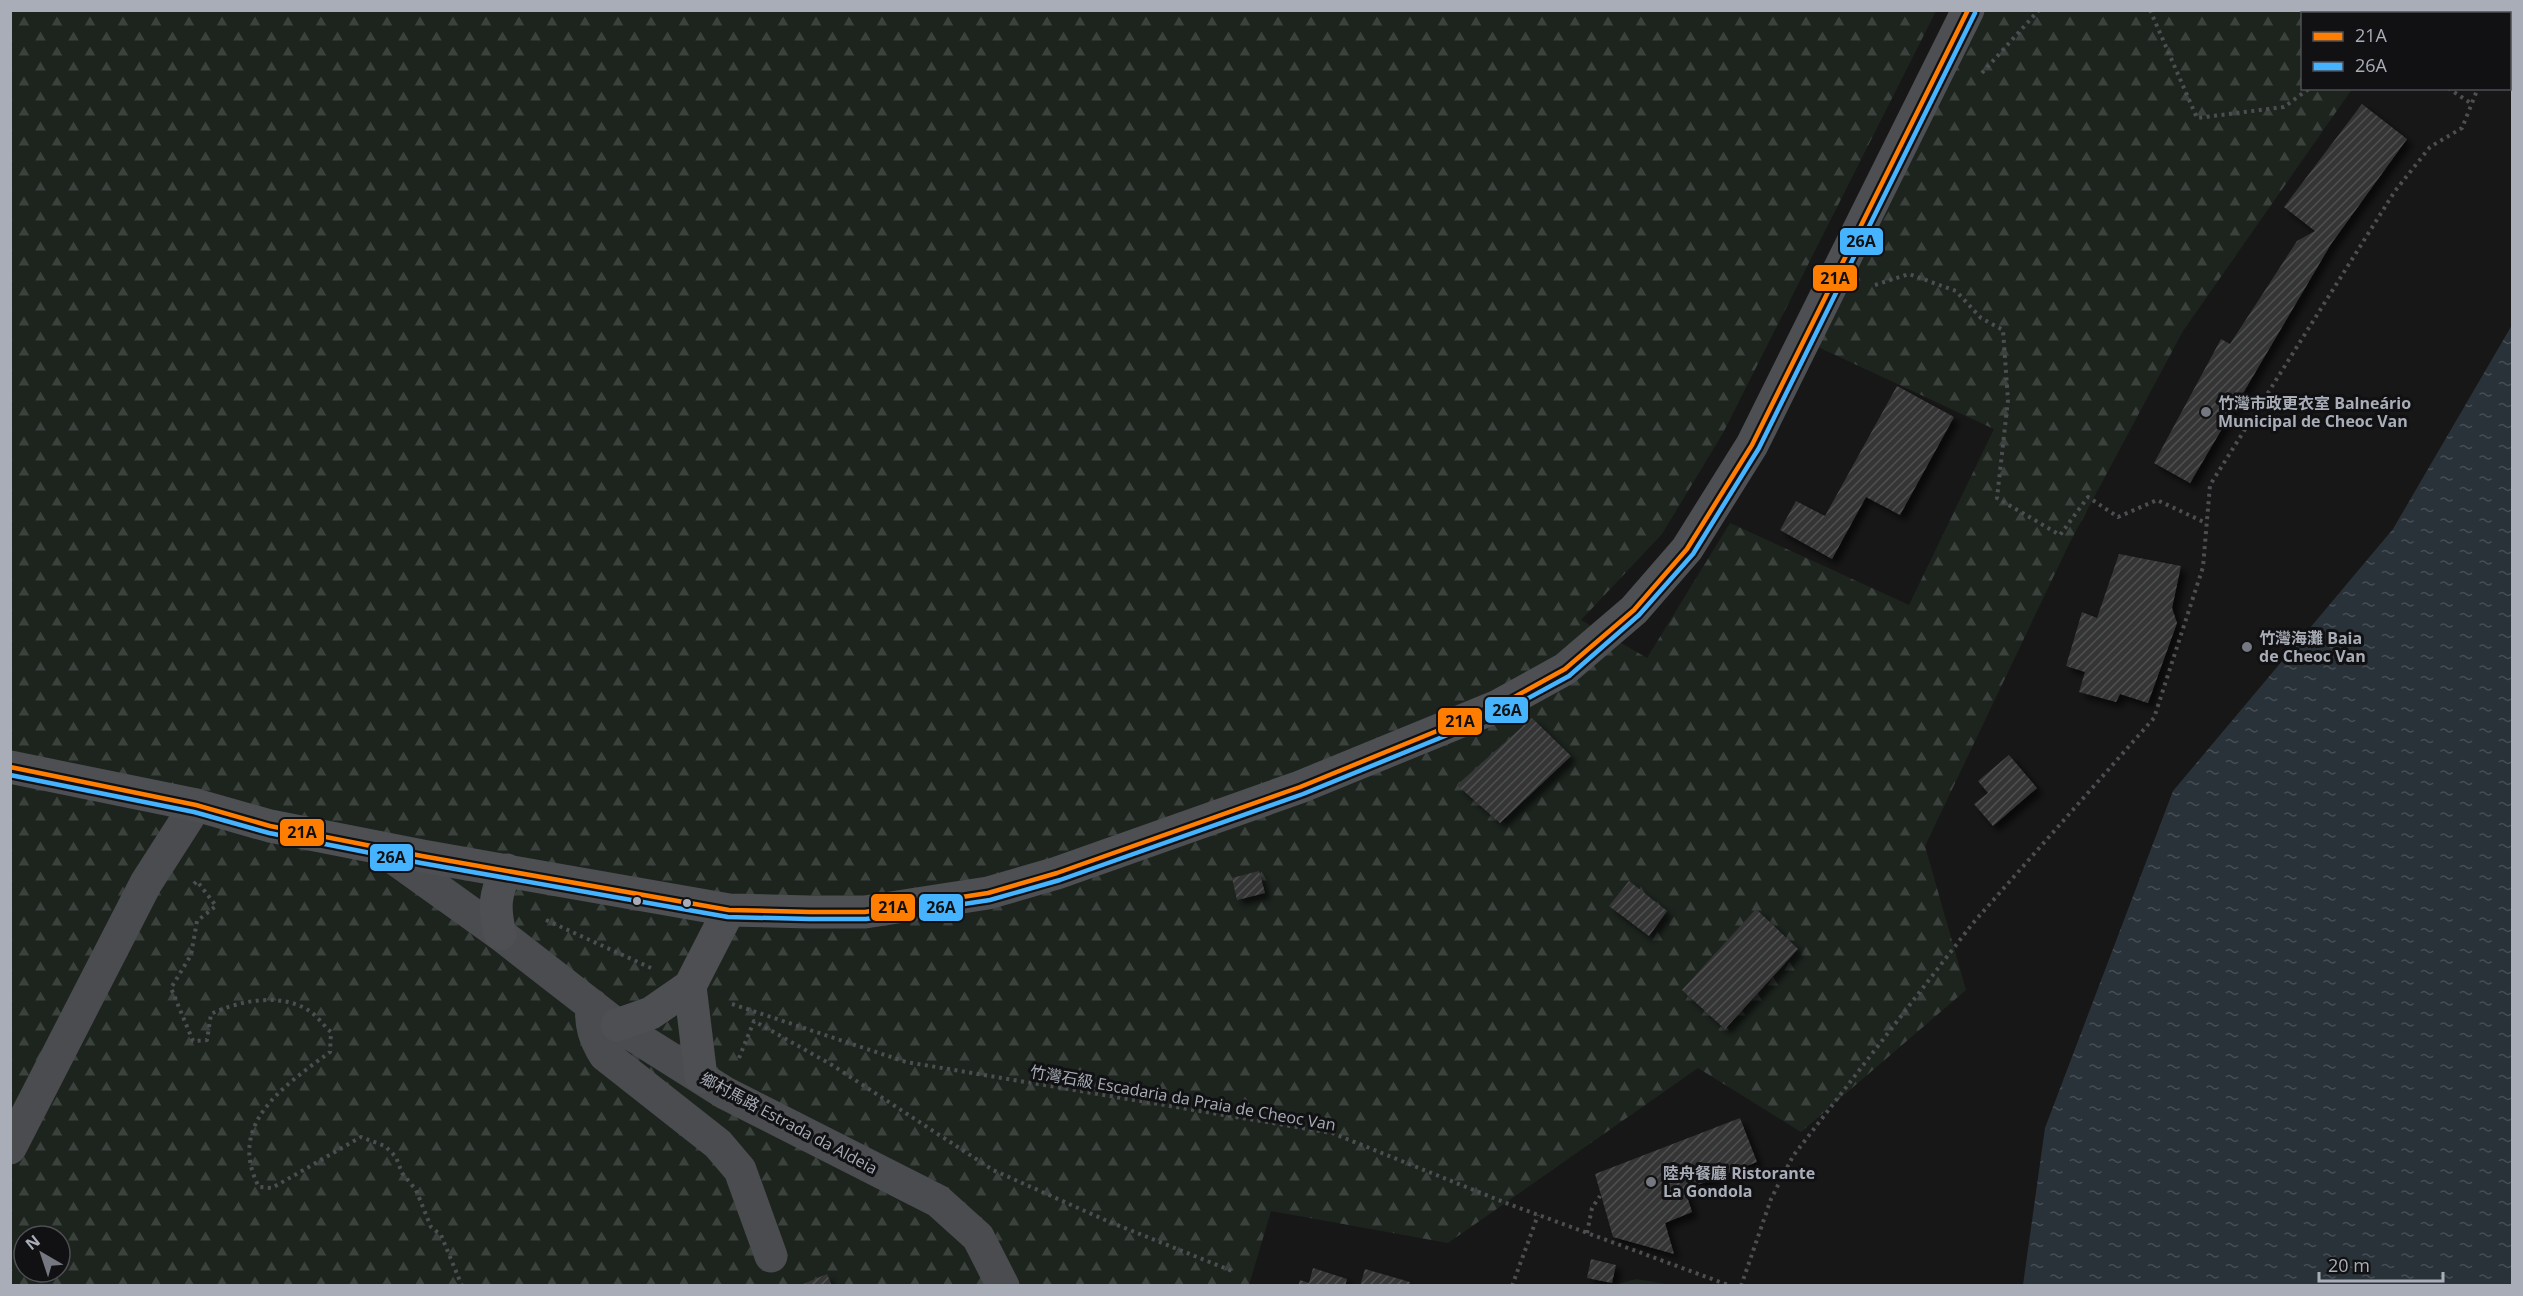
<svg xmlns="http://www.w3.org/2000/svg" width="2523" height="1296" font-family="'Open Sans','Noto Sans SC',sans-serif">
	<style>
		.forest { fill: url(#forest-firs); fill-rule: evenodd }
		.garden { fill: #1d241e }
		.water { fill: url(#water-ripples) }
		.building { fill: url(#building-hatch); filter: url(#shadow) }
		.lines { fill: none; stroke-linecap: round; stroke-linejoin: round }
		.path { stroke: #4d4e52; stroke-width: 4; stroke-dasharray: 3 4.5; stroke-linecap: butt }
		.minor { stroke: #4b4c50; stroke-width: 33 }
		.major { stroke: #4d4f52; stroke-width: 33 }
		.bus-1-casing { stroke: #111113; stroke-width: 9 }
		.bus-2-casing { stroke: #111113; stroke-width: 9 }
		.bus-1 { stroke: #ff7d00; stroke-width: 4.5 }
		.bus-2 { stroke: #46b3ff; stroke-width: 4.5 }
		.poi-dot { fill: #757880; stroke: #111113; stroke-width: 2 }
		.bus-dot { fill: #a8adb8; stroke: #111113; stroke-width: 2 }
		.labels { text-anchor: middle; stroke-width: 6; stroke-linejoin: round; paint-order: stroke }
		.poi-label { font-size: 16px; font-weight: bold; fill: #a8adb8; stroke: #111113; text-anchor: start }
		.street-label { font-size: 16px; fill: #a8adb8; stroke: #111113 }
		.line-badge { stroke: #111113; stroke-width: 2 }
		.pale-badge-label { font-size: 16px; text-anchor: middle; font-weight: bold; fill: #111 }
	</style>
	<defs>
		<pattern id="forest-firs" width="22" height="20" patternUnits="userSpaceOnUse" patternTransform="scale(1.5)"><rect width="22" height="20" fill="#1d241e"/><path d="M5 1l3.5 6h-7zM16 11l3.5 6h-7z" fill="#3b413d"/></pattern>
		<pattern id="water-ripples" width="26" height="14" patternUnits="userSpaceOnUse" patternTransform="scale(1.5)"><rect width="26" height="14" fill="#2a3239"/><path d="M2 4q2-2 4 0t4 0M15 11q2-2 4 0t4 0" fill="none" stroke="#464d54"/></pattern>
		<pattern id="building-hatch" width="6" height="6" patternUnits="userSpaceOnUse" patternTransform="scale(1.5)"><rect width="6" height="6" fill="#353536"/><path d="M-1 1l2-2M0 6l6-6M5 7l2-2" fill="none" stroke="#4f5051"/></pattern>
		<filter id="shadow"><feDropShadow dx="5.5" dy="5.5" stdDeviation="3" flood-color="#0009"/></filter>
	</defs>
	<rect width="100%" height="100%" fill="#171717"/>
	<!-- forest -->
	<path class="forest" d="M2375,10L2376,13L2302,14V88L2352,89L2183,331L2069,544L1925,846L1966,990L1801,1132L1698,1068L1448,1243L1271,1211L1249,1285L11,1286L10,11H1936L1723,433L1662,534L1581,620L1647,658L1730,523L1909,605L1994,429L1818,347L1982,11ZM24,1236H60V1272H24Z"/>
	<!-- garden -->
	<path class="garden" d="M1636,1279L1672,1285H1614Z"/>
	<!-- water -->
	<path class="water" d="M2512,325V1285H2023L2045,1128L2173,791L2393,529Z"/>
	<!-- building -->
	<path class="building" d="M2362,104L2407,139L2331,244L2190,483L2154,463L2221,339L2230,344L2297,241L2315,231L2284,207Z
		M1897,386L1954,417L1900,515L1866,497L1832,559L1780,530L1796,501L1825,516Z
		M2119,554L2181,566L2172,608L2177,623L2148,703L2120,694L2116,702L2079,692L2085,672L2066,666L2082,612L2097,618Z
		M1532,718L1571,756L1500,823L1457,785Z
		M2009,755L2037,788L1993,826L1974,804L1988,793L1978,781Z
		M1259,871L1265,893L1237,900L1232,878Z
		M1629,881L1667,911L1649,936L1609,906Z
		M1756,909L1798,949L1725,1029L1682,990Z
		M1740,1118L1757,1162L1685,1190L1692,1212L1665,1223L1674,1254L1613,1237L1595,1174Z
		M1591,1259L1616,1265L1612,1283L1587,1278Z
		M1313,1268L1347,1279L1345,1286H1298L1300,1280L1309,1283Z
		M1365,1269L1410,1282L1409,1286H1360Z
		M827,1274L832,1286H799L808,1282Z"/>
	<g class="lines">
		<!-- path -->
		<path class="path" d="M2150,10L2197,118L2284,107L2310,88
			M1982,73L2039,10
			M2448,88L2472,104
			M1875,285L1909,274L1956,291L1981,318L2003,330L2008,400L1997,498L2060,535L2088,497L2118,517L2157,500L2206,523
			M194,884L197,881L216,906L197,921L191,955L171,988L193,1041L207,1040L211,1014C240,1000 283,992 311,1012C318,1017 324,1026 331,1032L330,1052C284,1086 226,1124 259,1187L272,1188L361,1137L385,1146L396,1157L402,1173L416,1190L431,1227L441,1235L462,1286
			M546,920L651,968
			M732,1004L906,1062L1332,1133L1506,1203L1731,1286
			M739,1058L754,1021L832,1065L993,1170L1105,1220L1232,1271
			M1587,1233L1592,1208L1600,1196
			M1512,1286L1538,1215
			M1741,1286L1771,1199L1793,1156L1973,923L2154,718L2203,567L2210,485L2395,191L2430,147L2462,128L2478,88"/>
		<!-- minor -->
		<path class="minor" d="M380,848L500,934L617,1025L725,1093L938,1201L978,1237L1003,1286
			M592,1005C590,1025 595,1039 605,1055L718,1144L740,1170L771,1256
			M10,1148L146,883L196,805"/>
		<!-- major -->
		<path class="major" d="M10,767L196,805L270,826L422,856L729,910L810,912H865L988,893L1057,873L1300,787L1498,706L1565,669L1634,610L1687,549L1752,445L1968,10
			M500,934C494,909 494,894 507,870
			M617,1025L651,1013L690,986
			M701,1077L690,986L729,910"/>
		<defs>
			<path id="bus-1" d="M10,767L196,805L270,826L422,856L729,910L810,912H865L988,893L1057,873L1300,787L1498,706L1565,669L1634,610L1687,549L1752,445L1968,10"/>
			<path id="bus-2" d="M10,775L194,812L269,833L421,863L728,917L810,919H866L990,900L1060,880L1303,794L1501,713L1569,676L1639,615L1693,554L1759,448L1975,13"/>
		</defs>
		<!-- bus-1 casing -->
		<use href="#bus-1" class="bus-1-casing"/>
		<!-- bus-2 casing -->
		<use href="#bus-2" class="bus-2-casing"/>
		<!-- bus-1 -->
		<use href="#bus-1" class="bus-1"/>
		<!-- bus-2 -->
		<use href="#bus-2" class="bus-2"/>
	</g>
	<!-- markers -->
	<g class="poi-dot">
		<circle cx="2206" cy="412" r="6"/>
		<circle cx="2247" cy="647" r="6"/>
		<circle cx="1651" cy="1182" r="6"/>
	</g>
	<g class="bus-dot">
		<circle cx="637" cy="901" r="5"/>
		<circle cx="687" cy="903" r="5"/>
	</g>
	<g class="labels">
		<!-- poi labels -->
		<g class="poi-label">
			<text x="2218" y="409">竹灣市政更衣室 Balneário<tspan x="2218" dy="18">Municipal de Cheoc Van</tspan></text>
			<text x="2259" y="644">竹灣海灘 Baia<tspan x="2259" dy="18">de Cheoc Van</tspan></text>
			<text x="1663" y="1179">陸舟餐廳 Ristorante<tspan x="1663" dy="18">La Gondola</tspan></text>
		</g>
		<!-- street labels -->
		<g class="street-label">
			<text transform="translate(1183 1098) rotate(10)" y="6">竹灣石級 Escadaria da Praia de Cheoc Van</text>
			<text transform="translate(789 1123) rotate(28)" y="6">鄉村馬路 Estrada da Aldeia</text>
		</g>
	</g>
	<g class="line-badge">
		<rect x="1839" y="227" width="45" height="29" rx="6" fill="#46b3ff"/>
		<rect x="1812" y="264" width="46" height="28" rx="6" fill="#ff7d00"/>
		<rect x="1484" y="696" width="45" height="28" rx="6" fill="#46b3ff"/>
		<rect x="1437" y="707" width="46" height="29" rx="6" fill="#ff7d00"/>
		<rect x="279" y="818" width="46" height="29" rx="6" fill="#ff7d00"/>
		<rect x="369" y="843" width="45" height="29" rx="6" fill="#46b3ff"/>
		<rect x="918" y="893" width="46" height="29" rx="6" fill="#46b3ff"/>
		<rect x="870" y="893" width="46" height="29" rx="6" fill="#ff7d00"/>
	</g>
	<g class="pale-badge-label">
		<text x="1861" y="247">26A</text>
		<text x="1835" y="284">21A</text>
		<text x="1507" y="716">26A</text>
		<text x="1460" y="727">21A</text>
		<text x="302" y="838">21A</text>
		<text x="391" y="863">26A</text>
		<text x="941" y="913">26A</text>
		<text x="893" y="913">21A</text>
	</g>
	<!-- border -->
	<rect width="2523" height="1296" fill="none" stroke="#a8adb8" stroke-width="24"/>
	<!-- legend -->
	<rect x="2301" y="12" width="210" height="78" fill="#111113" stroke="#4d4f55" stroke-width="1.5"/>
	<rect x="2313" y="32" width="30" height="9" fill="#ff7d00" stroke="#4d4f55" stroke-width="1.5"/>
	<text x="2355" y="42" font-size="18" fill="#a8adb8">21A</text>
	<rect x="2313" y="62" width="30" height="9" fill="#46b3ff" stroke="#4d4f55" stroke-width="1.5"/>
	<text x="2355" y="72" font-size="18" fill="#a8adb8">26A</text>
	<!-- north arrow -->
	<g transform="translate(42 1254) rotate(321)"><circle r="28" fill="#111113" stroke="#4d4f55" stroke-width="1.5"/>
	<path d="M0-4.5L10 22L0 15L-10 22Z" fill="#757880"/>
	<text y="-9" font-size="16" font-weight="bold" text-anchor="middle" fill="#a8adb8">N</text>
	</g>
	<!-- scale -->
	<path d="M2319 1272v9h124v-9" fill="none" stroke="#a8adb8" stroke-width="3"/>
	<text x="2328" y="1272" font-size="18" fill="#a8adb8" stroke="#111113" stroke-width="4.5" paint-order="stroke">20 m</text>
</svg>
